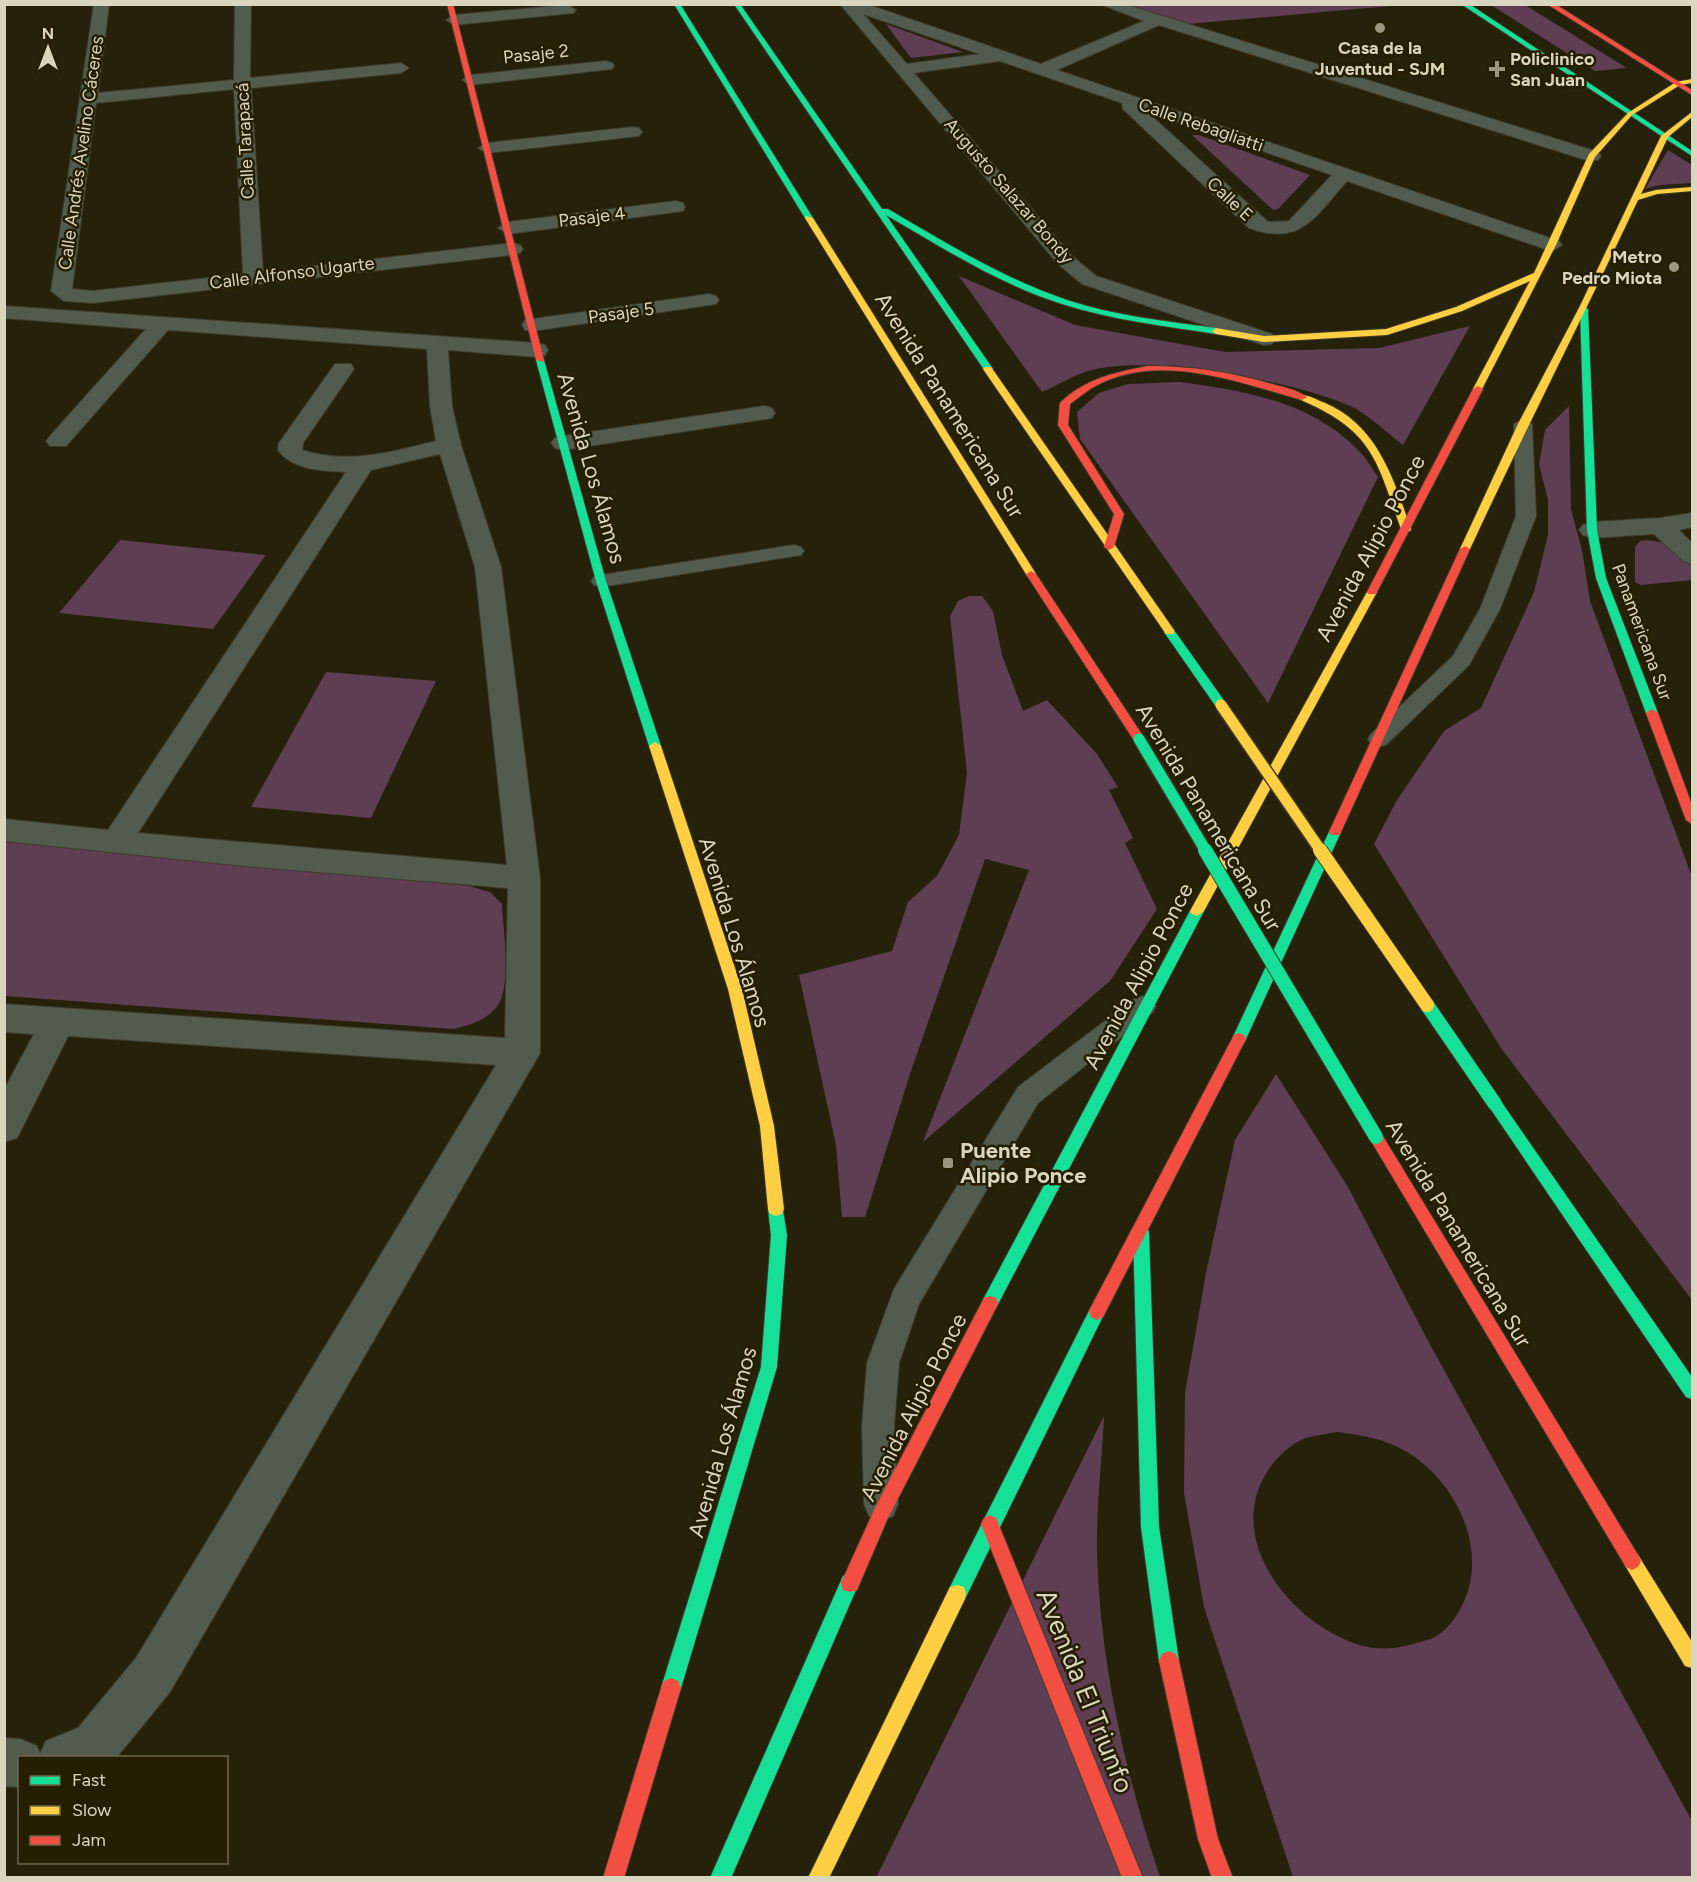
<svg xmlns="http://www.w3.org/2000/svg" width="1697" height="1882" font-family="Figtree,sans-serif">
	<style>
		.green { fill: #5e3e53; fill-rule: evenodd }
		.lines { fill: none; stroke-linecap: round; stroke-linejoin: round }
		.lane-casing { stroke: #403c2a; stroke-width: 2 }
		.street-casing { stroke: #403c2a; stroke-width: 2 }
		.fast-casing { stroke: #403c2a; stroke-width: 2 }
		.slow-casing { stroke: #403c2a; stroke-width: 2 }
		.jam-casing { stroke: #403c2a; stroke-width: 2 }
		.lane { fill: #515c4e; fill-rule: evenodd }
		.street { fill: #515c4e; fill-rule: evenodd }
		.fast { fill: #16e098; fill-rule: evenodd }
		.slow { fill: #ffcf43; fill-rule: evenodd }
		.jam { fill: #f24e42; fill-rule: evenodd }
		.fast-bridge-far1-casing { stroke: #403c2a; stroke-width: 14; stroke-linecap: butt }
		.fast-bridge-casing { stroke: #403c2a; stroke-width: 16; stroke-linecap: butt }
		.slow-bridge-far1-casing { stroke: #403c2a; stroke-width: 14; stroke-linecap: butt }
		.slow-bridge-casing { stroke: #403c2a; stroke-width: 16; stroke-linecap: butt }
		.fast-bridge-far1 { stroke: #16e098; stroke-width: 11 }
		.fast-bridge { stroke: #16e098; stroke-width: 14 }
		.slow-bridge-far1 { stroke: #ffcf43; stroke-width: 11 }
		.slow-bridge { stroke: #ffcf43; stroke-width: 14 }
		.poi-dot { fill: #9b9680; stroke: #251e00; stroke-width: 2 }
		.labels { text-anchor: middle; stroke-width: 5; stroke-linejoin: round; paint-order: stroke }
		.far-poi-label { font-size: 18px; font-weight: bold; fill: #dad5bf; stroke: #251e00 }
		.far-street-label { font-size: 18px; fill: #dad5bf; stroke: #251e00 }
		.street-label { font-size: 22px; fill: #dad5bf; stroke: #251e00 }
		.poi-label { font-size: 22px; font-weight: bold; fill: #dad5bf; stroke: #251e00; text-anchor: start }
		.near-street-label { font-size: 27px; fill: #dad5bf; stroke: #251e00 }
	</style>
	<rect width="100%" height="100%" fill="#26210b"/>
	<!-- green -->
	<path class="green" d="M1124,5H1401L1188,24Z
		M1491,5H1525L1627,68L1595,71Z
		M886,24L963,52L911,58Z
		M1192,135H1199L1310,175L1278,209L1273,210Z
		M1668,150L1692,165V183L1660,185L1645,189Z
		M959,276L1075,325L1225,352L1379,348L1470,326L1403,445C1386,432 1367,413 1348,405C1292,381 1151,354 1092,370C1075,374 1058,385 1042,392Z
		M1179,382C1242,390 1308,401 1355,447C1364,455 1371,467 1378,477L1268,703L1080,439L1077,412L1099,393L1128,384Z
		M1569,406L1571,510L1582,550L1590,601L1692,877V1300L1501,1048L1374,844L1397,800L1444,731L1481,708L1534,592L1548,535V500L1539,464L1545,430Z
		M120,540L266,555L213,629L59,613Z
		M1647,540L1667,543L1692,567V580L1641,585L1635,582V547L1640,541Z
		M969,596H982L993,611L1002,655L1023,711L1047,700L1097,754L1118,787L1109,790L1133,838L1125,843L1157,909L1110,981L923,1142L1029,870L985,859L910,1074L865,1217H842L836,1145L799,975L892,951L908,902L937,876L959,835L967,773L950,616L958,601Z
		M326,672L436,681L371,818L251,807Z
		M4,837L469,886L490,892L502,904C503,929 513,991 495,1009C484,1021 469,1025 454,1029L5,996Z
		M1276,1074L1348,1187L1427,1339L1692,1821V1877H1293L1204,1607L1184,1493L1185,1393L1206,1273L1235,1140ZM1337,1432C1362,1435 1385,1439 1407,1452C1455,1481 1487,1546 1465,1599C1459,1614 1446,1634 1430,1639C1409,1646 1386,1652 1363,1646C1292,1626 1219,1537 1271,1466C1279,1455 1292,1443 1306,1438C1316,1435 1327,1434 1337,1432Z
		M1104,1416C1102,1461 1096,1508 1097,1553C1100,1663 1125,1773 1160,1877L876,1878Z"/>
	<g class="lines">
		<defs>
			<path id="lane" d="M1523,419L1532,424L1536,516L1500,609L1469,665L1387,744L1379,747L1371,744L1368,739L1371,734L1453,656L1480,609L1516,516L1514,424Z
				M794,545L801,547L804,551L801,555L601,587L594,585L591,581L594,577L601,575Z
				M1143,996L1152,999L1156,1006L1152,1013L1038,1103L919,1304L899,1363L894,1427L898,1504L893,1516L881,1521L869,1516L864,1504L862,1427L867,1363L894,1289L1018,1087L1134,999Z"/>
			<path id="street" d="M94,4H109L98,93L234,80L235,4H251L250,78L401,63L409,68L401,73L251,88L263,272L513,243L520,245L523,249L520,253L513,255L93,303L64,301L51,291ZM234,89L243,274L93,291L72,289L96,103Z
				M840,4H866L1041,64L1144,21L1100,4H1124L1598,152L1601,156L1598,160H1586L1159,25L1057,70L1559,241L1562,245L1552,251L1545,249L1347,181C1315,216 1302,247 1249,228L1123,109L1122,103L1000,61L914,73L1072,256L1096,276L1272,334L1275,339L1272,344L1264,345L1082,284L1058,264ZM863,14L980,54L907,64ZM1146,111L1332,175L1289,221L1268,222Z
				M568,5L576,10L573,13L454,25L446,20L454,15Z
				M606,61L612,63L614,66L612,69L470,85L462,80L470,75Z
				M633,127L639,128L642,132L639,136L487,153L478,148L487,143Z
				M676,201L683,203L685,207L683,211L508,234L498,228L508,222Z
				M709,294L716,296L719,300L716,304L533,331L525,330L522,325L525,320L533,319Z
				M4,306L537,343L545,345L548,350L545,355L537,357L448,350L452,406L461,445L501,567L540,878V1053L170,1692L116,1758H20V1787L4,1786V1738L20,1739L37,1746L40,1754L46,1741L78,1728L136,1658L496,1065L68,1036L17,1138L4,1142V1090L34,1034L4,1032V1004L505,1038L508,888L244,866L4,841V819L108,830L346,472C323,471 292,470 278,450L279,443L335,364H351L354,369L303,443L302,450C347,465 392,452 436,441L430,406L427,349L168,330L66,446H50L46,441L50,436L146,329L4,318ZM440,454L475,567L507,865L138,833L371,470Z
				M764,406L772,408L775,413L772,418L563,450L555,448L551,443L555,438L563,436Z
				M1692,513V527L1679,530L1692,543V564L1683,561L1654,534L1592,538L1583,535L1579,530L1583,525L1592,522L1660,518Z"/>
			<path id="fast" d="M674,4H680L813,218L812,220L805,218Z
				M734,4H740L882,209H888C946,243 1004,279 1067,300C1115,316 1166,321 1216,328L1220,331L1216,334C1165,326 1112,320 1062,304C999,284 943,248 886,215L993,369L985,371Z
				M1461,4H1469L1692,151V156Z
				M1584,306L1588,309L1597,530L1606,578L1658,713L1652,717L1646,713L1596,578L1587,530L1580,309Z
				M537,358L544,360L606,581L661,746L659,749L655,750L649,746L596,581L536,360Z
				M1170,629L1174,630L1225,702L1227,705L1225,708H1217L1164,632Z
				M1335,828L1341,832L1246,1039L1244,1043H1234L1232,1039L1329,832Z
				M1197,906L1204,911L996,1308L990,1310L984,1308L982,1303L984,1298L1190,911Z
				M1495,1098L1500,1100L1692,1377V1399L1686,1397L1490,1108L1488,1104L1490,1100Z
				M776,1202L782,1204L787,1235L777,1367L681,1688L678,1695L671,1698L664,1695L661,1688L761,1367L771,1235L768,1209L770,1204Z
				M1141,1225L1147,1227L1149,1232L1159,1527L1179,1661L1176,1668L1169,1671L1162,1668L1159,1661L1141,1527L1133,1232L1135,1227Z
				M1097,1304L1103,1307L1105,1312L964,1601L957,1603L950,1601L948,1594L950,1587L1091,1307Z
				M850,1574L857,1576L859,1583L731,1878H710L843,1576Z"/>
			<path id="slow" d="M1692,79V83L1680,85L1632,115L1595,157L1556,245L1481,391L1473,389L1530,281L1462,311L1387,335L1264,342L1216,334L1212,331L1216,328L1264,336L1386,329L1456,307L1534,273L1589,154L1628,113L1676,82Z
				M1692,112V117L1668,137L1641,194L1656,190L1692,187V191L1657,194L1638,200C1583,317 1524,432 1470,549L1465,552L1461,551L1460,549L1518,424L1580,306L1661,136Z
				M806,216L813,218L1036,574L1035,576H1027L1026,574L805,218Z
				M985,367H991L1174,630V634H1166L983,369Z
				M1299,395C1308,394 1317,400 1325,403C1378,426 1393,478 1411,529L1410,531L1406,532L1401,529C1376,458 1373,431 1299,399Z
				M1372,589L1377,592L1204,911L1197,916L1192,914L1190,911L1367,592Z
				M655,742L661,746L742,989L774,1126L784,1209L782,1214L776,1216L770,1214L768,1209L760,1126L728,989L649,746Z
				M1632,1552L1638,1555L1692,1642V1668L1685,1666L1626,1567L1623,1561L1626,1555Z
				M957,1585L964,1587L966,1594L964,1601L829,1878H808L950,1587Z"/>
			<path id="jam" d="M447,4H453L544,360L543,362L536,360Z
				M1547,4H1555L1692,90V95Z
				M1148,366C1191,366 1231,372 1272,384C1283,387 1298,390 1307,397L1302,400C1237,382 1156,350 1092,388C1084,393 1077,399 1070,404L1068,425L1124,514L1114,547L1109,550L1104,547L1114,514L1058,425L1060,403C1084,379 1116,372 1148,366Z
				M1478,386L1483,389L1377,592L1376,594H1368L1367,592L1473,389Z
				M1465,546L1470,549L1341,832L1339,835H1331L1329,832L1460,549Z
				M1031,571L1036,574L1143,736L1145,739L1143,742H1135L1026,574Z
				M1652,709L1658,713L1692,805V824L1686,820L1646,713Z
				M1239,1033L1244,1035L1246,1039L1103,1317L1097,1320L1091,1317L1089,1312L1091,1307L1234,1035Z
				M1376,1131L1381,1133L1638,1555L1641,1561L1638,1567L1632,1570L1626,1567L1371,1141L1368,1137L1371,1133Z
				M990,1296L996,1298L998,1303L996,1308L887,1520L857,1590L850,1592L843,1590L841,1583L875,1508L984,1298Z
				M990,1515L996,1518L1143,1878H1122L981,1524L984,1518Z
				M1169,1651L1176,1654L1179,1661L1218,1839L1233,1878H1212L1198,1839L1159,1661L1162,1654Z
				M671,1678L678,1681L681,1688L624,1878H603L661,1688L664,1681Z"/>
		</defs>
		<!-- lane casing -->
		<use href="#lane" class="lane-casing"/>
		<!-- street casing -->
		<use href="#street" class="street-casing"/>
		<!-- fast casing -->
		<use href="#fast" class="fast-casing"/>
		<!-- slow casing -->
		<use href="#slow" class="slow-casing"/>
		<!-- jam casing -->
		<use href="#jam" class="jam-casing"/>
		<!-- lane -->
		<use href="#lane" class="lane"/>
		<!-- street -->
		<use href="#street" class="street"/>
		<!-- fast -->
		<use href="#fast" class="fast"/>
		<!-- slow -->
		<use href="#slow" class="slow"/>
		<!-- jam -->
		<use href="#jam" class="jam"/>
		<defs>
			<path id="fast-bridge-far1" d="M1139,739L1206,851"/>
			<path id="fast-bridge" d="M1205,850L1376,1137
				M1427,1005L1495,1104"/>
			<path id="slow-bridge-far1" d="M1221,705L1321,851"/>
			<path id="slow-bridge" d="M1320,850L1427,1005"/>
		</defs>
		<!-- fast-bridge-far1 casing -->
		<use href="#fast-bridge-far1" class="fast-bridge-far1-casing"/>
		<!-- fast-bridge casing -->
		<use href="#fast-bridge" class="fast-bridge-casing"/>
		<!-- slow-bridge-far1 casing -->
		<use href="#slow-bridge-far1" class="slow-bridge-far1-casing"/>
		<!-- slow-bridge casing -->
		<use href="#slow-bridge" class="slow-bridge-casing"/>
		<!-- fast-bridge-far1 -->
		<use href="#fast-bridge-far1" class="fast-bridge-far1"/>
		<!-- fast-bridge -->
		<use href="#fast-bridge" class="fast-bridge"/>
		<!-- slow-bridge-far1 -->
		<use href="#slow-bridge-far1" class="slow-bridge-far1"/>
		<!-- slow-bridge -->
		<use href="#slow-bridge" class="slow-bridge"/>
	</g>
	<!-- markers -->
	<g class="poi-dot">
		<circle cx="1380" cy="28" r="6"/>
		<path d="M1494 60h6v6h6v6h-6v6h-6v-6h-6v-6h6z"/>
		<circle cx="1674" cy="267" r="6"/>
		<rect x="942" y="1157" width="12" height="12" rx="3"/>
	</g>
	<g class="labels">
		<!-- far-poi labels -->
		<g class="far-poi-label">
			<text x="1380" y="54">Casa de la<tspan x="1380" dy="21">Juventud - SJM</tspan></text>
			<text x="1510" y="65" text-anchor="start">Policlinico<tspan x="1510" dy="21">San Juan</tspan></text>
			<text x="1662" y="263" text-anchor="end">Metro<tspan x="1662" dy="21">Pedro Miota</tspan></text>
		</g>
		<!-- far-street labels -->
		<g class="far-street-label">
			<text transform="translate(536 54) rotate(-6)" y="6">Pasaje 2</text>
			<text transform="translate(1201 125) rotate(19)" y="6">Calle Rebagliatti</text>
			<text transform="translate(245 141) rotate(-93)" y="6">Calle Tarapacá</text>
			<text transform="translate(81 153) rotate(-82)" y="6">Calle Andrés Avelino Cáceres</text>
			<text transform="translate(1009 191) rotate(49)" y="6">Augusto Salazar Bondy</text>
			<text transform="translate(1230 199) rotate(43)" y="6">Calle E</text>
			<text transform="translate(592 217) rotate(-7)" y="6">Pasaje 4</text>
			<text transform="translate(292 273) rotate(-7)" y="6">Calle Alfonso Ugarte</text>
			<text transform="translate(621 313) rotate(-8)" y="6">Pasaje 5</text>
			<text transform="translate(1642 632) rotate(70)" y="6">Panamericana Sur</text>
		</g>
		<!-- street labels -->
		<g class="street-label">
			<text transform="translate(950 405) rotate(58)" y="8">Avenida Panamericana Sur</text>
			<text transform="translate(592 468) rotate(74)" y="8">Avenida Los Álamos</text>
			<text transform="translate(1370 548) rotate(-62)" y="8">Avenida Alipio Ponce</text>
			<text transform="translate(1209 817) rotate(59)" y="8">Avenida Panamericana Sur</text>
			<text transform="translate(735 932) rotate(73)" y="8">Avenida Los Álamos</text>
			<text transform="translate(1138 976) rotate(-62)" y="8">Avenida Alipio Ponce</text>
			<text transform="translate(1459 1233) rotate(59)" y="8">Avenida Panamericana Sur</text>
			<text transform="translate(913 1407) rotate(-63)" y="8">Avenida Alipio Ponce</text>
			<text transform="translate(722 1442) rotate(-74)" y="8">Avenida Los Álamos</text>
		</g>
		<!-- poi labels -->
		<g class="poi-label">
			<text x="960" y="1158">Puente<tspan x="960" dy="25">Alipio Ponce</tspan></text>
		</g>
		<!-- near-street labels -->
		<g class="near-street-label">
			<text transform="translate(1085 1691) rotate(68)" y="9">Avenida El Triunfo</text>
		</g>
	</g>
	<!-- border -->
	<rect width="1697" height="1882" fill="none" stroke="#dad5bf" stroke-width="12"/>
	<!-- legend -->
	<rect x="18" y="1756" width="210" height="108" fill="#251e00" stroke="#6d674c" stroke-width="1.5"/>
	<rect x="30" y="1776" width="30" height="9" fill="#16e098" stroke="#6d674c" stroke-width="1.5"/>
	<text x="72" y="1786" font-size="18" fill="#dad5bf">Fast</text>
	<rect x="30" y="1806" width="30" height="9" fill="#ffcf43" stroke="#6d674c" stroke-width="1.5"/>
	<text x="72" y="1816" font-size="18" fill="#dad5bf">Slow</text>
	<rect x="30" y="1836" width="30" height="9" fill="#f24e42" stroke="#6d674c" stroke-width="1.5"/>
	<text x="72" y="1846" font-size="18" fill="#dad5bf">Jam</text>
	<!-- north arrow -->
	<g transform="translate(48 48)" stroke="#251e00" stroke-width="4.5" paint-order="stroke">
	<path d="M0-4.5L10 22L0 15L-10 22Z" fill="#dad5bf"/>
	<text y="-9" font-size="16" font-weight="bold" text-anchor="middle" fill="#dad5bf">N</text>
	</g>
</svg>
